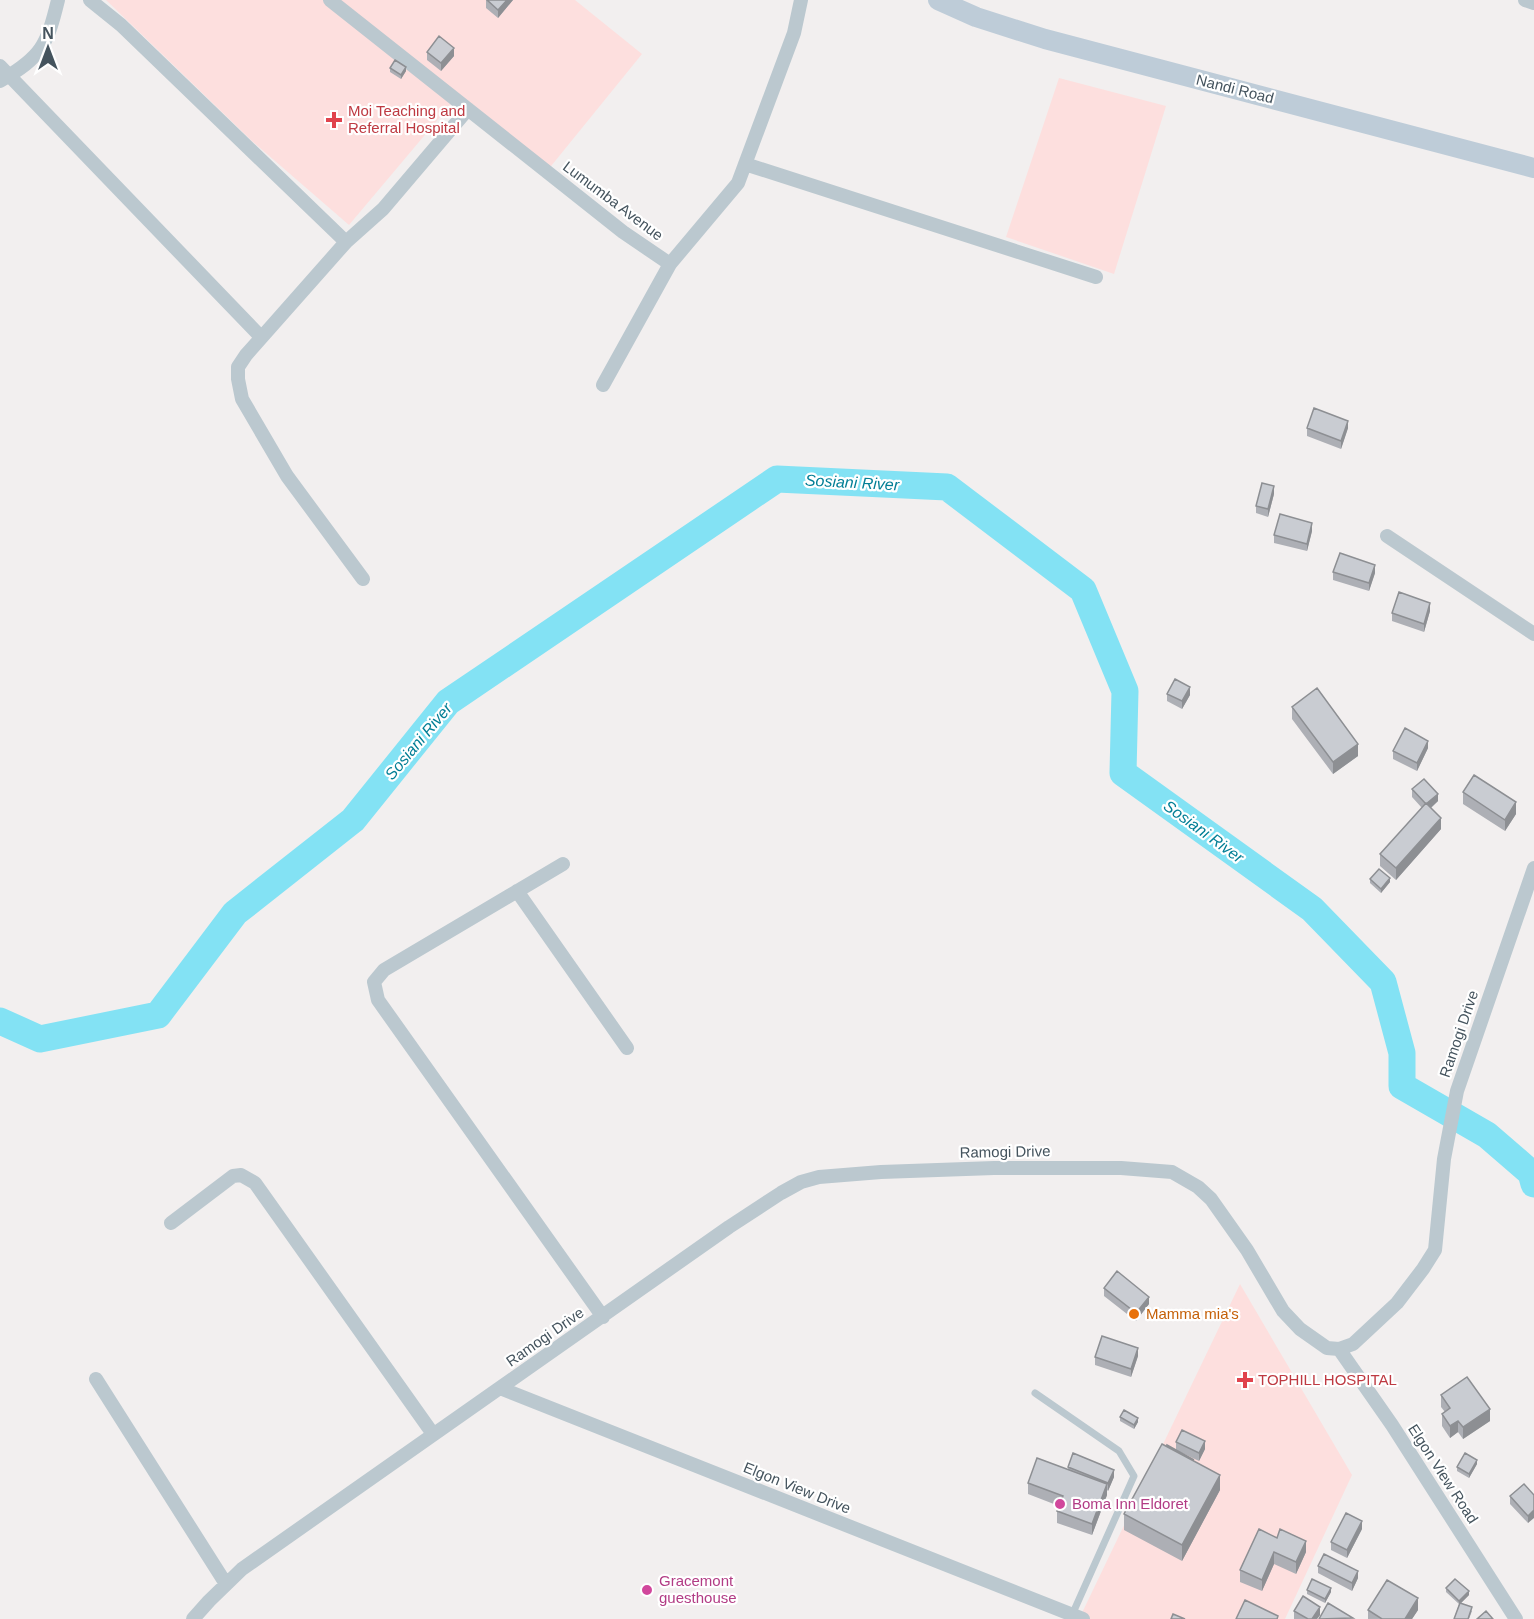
<svg xmlns="http://www.w3.org/2000/svg" width="1534" height="1619" font-family="Helvetica,sans-serif">
	<style>
		.medical { fill: #fddfde }
		.lines { fill: none; stroke-linecap: round; stroke-linejoin: round }
		.river { stroke: #83e2f4; stroke-width: 27 }
		.lane { stroke: #bbc8cf; stroke-width: 7 }
		.street { stroke: #bbc8cf; stroke-width: 14 }
		.secondary { stroke: #beccd8; stroke-width: 20 }
		.wall { fill: #adafb5 }
		.shaded-wall { fill: #8d8f93 }
		.building { fill: #c9ccd2; stroke: #8d8f93; stroke-width: 1.5 }
		.health-dot { fill: #e0444e; stroke: #fff; stroke-width: 2 }
		.food-dot { fill: #e8710a; stroke: #fff; stroke-width: 2 }
		.hotel-dot { fill: #d1479c; stroke: #fff; stroke-width: 2 }
		.labels { text-anchor: middle; stroke-width: 4.5; stroke-linejoin: round; paint-order: stroke }
		.street-label { font-size: 15px; fill: #45545e; stroke: #fff }
		.health-label { font-size: 15px; fill: #be3a42; stroke: #fff; text-anchor: start }
		.food-label { font-size: 15px; fill: #c56008; stroke: #fff; text-anchor: start }
		.hotel-label { font-size: 15px; fill: #b23c85; stroke: #fff; text-anchor: start }
		.water-label { font-size: 16px; font-style: italic; fill: #037f96; stroke: #fff }
	</style>
	<rect width="100%" height="100%" fill="#f2efef"/>
	<!-- medical -->
	<path class="medical" d="M106,0H575L642,54L543,176L456,98L349,225L253,142Z
		M1059,78L1166,106L1114,274L1006,237Z
		M1240,1284L1352,1475L1285,1619H1086L1080,1617Z"/>
	<g class="lines">
		<!-- river -->
		<path class="river" d="M0,1021L40,1039L158,1015L235,913L353,820L448,702L777,479L947,487L1083,590L1125,691L1123,773L1312,909L1383,982L1402,1053V1086L1487,1135L1531,1173L1534,1184"/>
		<!-- lane -->
		<path class="lane" d="M1035,1393L1119,1451L1134,1476L1072,1615"/>
		<!-- street -->
		<path class="street" d="M90,0L121,25L346,242L383,209L468,109
			M330,0L623,232L670,264L738,183L794,33L801,0
			M1525,0L1534,3
			M0,66L261,337
			M0,81C42,57 47,45 58,0
			M745,164L1096,277
			M346,242L246,355L238,367V379L242,399L287,476L363,579
			M603,385L670,264
			M1387,536L1534,634
			M563,864L384,970L374,982L378,1000L603,1317
			M517,891L627,1048
			M171,1223L233,1176L241,1175L255,1183L433,1434
			M1339,1349L1392,1425L1516,1619
			M96,1379L226,1584
			M500,1388L1083,1619
			M193,1619L209,1601L242,1569L729,1227L781,1193L801,1182L819,1177L881,1172L994,1168H1121L1172,1172L1198,1187L1211,1199L1247,1250L1283,1311L1300,1329L1327,1348L1339,1349L1353,1344L1397,1303L1423,1269L1435,1250L1444,1159L1457,1091L1534,868"/>
		<!-- secondary -->
		<path class="secondary" d="M938,0L976,17L1045,39L1534,168"/>
	</g>
	<!-- wall -->
	<path class="wall" d="M486,0H513L498,18L486,8Z
		M427,52L454,56L441,71L427,60Z
		M390,68L406,71L401,79L390,72Z
		M1307,428H1348L1341,449L1307,436Z
		M1274,494L1268,517L1256,513V506Z
		M1312,531L1307,551L1274,543V535Z
		M1333,572L1375,573L1369,591L1333,580Z
		M1430,611L1424,632L1392,621V613Z
		M1167,694L1190,695L1182,709L1167,701Z
		M1292,707L1358,756L1333,774L1292,719Z
		M1428,748L1417,771L1393,759V751Z
		M1412,789L1438,801L1431,808L1441,829L1396,880L1380,866V854L1422,808L1412,797Z
		M1463,792L1516,814L1505,831L1463,804Z
		M1370,879L1390,882L1381,893L1370,883Z
		M1104,1288L1149,1304L1136,1321L1104,1296Z
		M1138,1356L1131,1377L1095,1365V1357Z
		M1441,1395L1490,1421L1463,1439L1458,1432L1450,1438L1442,1426V1414L1445,1412L1441,1407Z
		M1120,1417L1138,1422L1134,1429L1120,1421Z
		M1176,1442L1205,1449L1199,1461L1178,1451L1220,1490L1182,1561L1124,1530V1514L1176,1450Z
		M1477,1464L1469,1478L1457,1471V1467Z
		M1068,1467L1114,1477L1108,1491L1107,1490V1495L1092,1535L1057,1523V1511L1059,1506L1028,1494V1483L1068,1469Z
		M1534,1495L1528,1523L1510,1504V1496Z
		M1259,1529L1306,1552L1296,1574L1274,1564L1262,1591L1240,1582V1570Z
		M1362,1529L1347,1558L1331,1550V1542Z
		M1318,1566L1358,1578L1352,1591L1318,1573Z
		M1446,1588L1469,1595L1461,1603L1472,1611L1469,1619H1454L1459,1604L1446,1592Z
		M1307,1590L1331,1592L1325,1603L1307,1594Z
		M1368,1610H1418L1412,1619H1368Z
		M1294,1611L1320,1615L1317,1619H1294Z"/>
	<!-- shaded-wall -->
	<path class="shaded-wall" d="M507,0H513L498,18V10Z
		M454,48V56L441,71V63Z
		M406,67V71L401,79V75Z
		M1348,421V428L1341,449V441Z
		M1274,486V494L1268,517V509Z
		M1312,523V531L1307,551V544Z
		M1375,565V573L1369,591V583Z
		M1430,603V611L1424,632V624Z
		M1190,687V695L1182,709V701Z
		M1428,741V748L1417,771V763Z
		M1358,744V756L1333,774V762Z
		M1438,794V801L1426,812V804Z
		M1516,802V814L1505,831V820Z
		M1441,818V829L1396,880V868Z
		M1390,878V882L1381,893V889Z
		M1149,1297V1304L1136,1321V1313Z
		M1138,1348V1356L1131,1377V1369Z
		M1490,1409V1421L1463,1439V1427Z
		M1138,1418V1422L1134,1429V1425Z
		M1458,1421V1432L1450,1438V1426Z
		M1205,1441V1449L1199,1461V1453Z
		M1477,1460V1464L1469,1478V1474Z
		M1114,1470V1477L1108,1491V1483Z
		M1220,1475V1490L1182,1561V1545Z
		M1107,1484V1495L1092,1535V1524Z
		M1534,1510V1518L1528,1523V1516Z
		M1362,1521V1529L1347,1558V1550Z
		M1306,1541V1552L1296,1574V1562Z
		M1274,1552V1564L1262,1591V1580Z
		M1358,1571V1578L1352,1591V1583Z
		M1331,1588V1592L1325,1603V1599Z
		M1469,1591V1595L1459,1605V1601Z
		M1418,1598V1610L1412,1619H1405Z
		M1320,1607V1615L1317,1619H1312Z"/>
	<!-- building -->
	<path class="building" d="M487,0H507L498,10Z
		M439,36L454,48L441,63L427,52Z
		M395,60L406,67L401,75L390,68Z
		M1314,408L1348,421L1341,441L1307,428Z
		M1262,483L1274,486L1268,509L1256,506Z
		M1280,514L1312,523L1307,544L1274,535Z
		M1340,553L1375,565L1369,583L1333,572Z
		M1399,592L1430,603L1424,624L1392,613Z
		M1175,679L1190,687L1182,701L1167,694Z
		M1317,688L1358,744L1333,762L1292,707Z
		M1405,728L1428,741L1417,763L1393,751Z
		M1474,775L1516,802L1505,820L1463,792Z
		M1424,779L1438,794L1426,804L1412,789Z
		M1426,803L1441,818L1396,868L1380,854Z
		M1379,869L1390,878L1381,889L1370,879Z
		M1117,1271L1149,1297L1136,1313L1104,1288Z
		M1102,1336L1138,1348L1131,1369L1095,1357Z
		M1467,1377L1490,1409L1463,1427L1458,1421L1450,1426L1442,1414L1450,1408L1441,1395Z
		M1124,1410L1138,1418L1134,1425L1120,1417Z
		M1182,1430L1205,1441L1199,1453L1176,1442Z
		M1162,1444L1220,1475L1182,1545L1124,1514Z
		M1167,1445L1194,1460L1167,1446Z
		M1073,1453L1114,1470L1108,1483L1068,1467Z
		M1465,1453L1477,1460L1469,1474L1457,1467Z
		M1037,1458L1107,1484L1092,1524L1057,1511L1063,1496L1028,1483Z
		M1524,1484L1534,1495V1510L1528,1516L1510,1496Z
		M1346,1513L1362,1521L1347,1550L1331,1542Z
		M1259,1529L1277,1538L1280,1529L1306,1541L1296,1562L1274,1552L1262,1580L1240,1570Z
		M1324,1554L1358,1571L1352,1583L1318,1566Z
		M1312,1579L1331,1588L1325,1599L1307,1590Z
		M1455,1579L1469,1591L1459,1601L1446,1588Z
		M1387,1580L1418,1598L1405,1619H1382L1368,1610Z
		M1303,1596L1320,1607L1312,1619H1308L1294,1611Z
		M1245,1600L1278,1616L1277,1619H1236Z
		M1328,1603L1353,1618L1319,1619Z
		M1460,1603L1472,1607L1468,1619H1454Z
		M1486,1611L1493,1619H1477Z
		M1173,1614L1185,1619H1171Z"/>
	<!-- markers -->
	<g class="health-dot">
		<path d="M331 111h6v6h6v6h-6v6h-6v-6h-6v-6h6z"/>
		<path d="M1242 1371h6v6h6v6h-6v6h-6v-6h-6v-6h6z"/>
	</g>
	<circle class="food-dot" cx="1134" cy="1314" r="6"/>
	<g class="hotel-dot">
		<circle cx="1060" cy="1504" r="6"/>
		<circle cx="647" cy="1590" r="6"/>
	</g>
	<g class="labels">
		<!-- street labels -->
		<g class="street-label">
			<text transform="translate(1235 89) rotate(14)" y="5">Nandi Road</text>
			<text transform="translate(613 201) rotate(37)" y="5">Lumumba Avenue</text>
			<text transform="translate(1459 1034) rotate(-71)" y="5">Ramogi Drive</text>
			<text transform="translate(1005 1152) rotate(-1)" y="5">Ramogi Drive</text>
			<text transform="translate(545 1337) rotate(-35)" y="5">Ramogi Drive</text>
			<text transform="translate(1443 1474) rotate(57)" y="5">Elgon View Road</text>
			<text transform="translate(797 1488) rotate(22)" y="5">Elgon View Drive</text>
		</g>
		<!-- health labels -->
		<g class="health-label">
			<text x="348" y="116">Moi Teaching and<tspan x="348" dy="17">Referral Hospital</tspan></text>
			<text x="1258" y="1385">TOPHILL HOSPITAL</text>
		</g>
		<!-- food labels -->
		<g class="food-label">
			<text x="1146" y="1319">Mamma mia's</text>
		</g>
		<!-- hotel labels -->
		<g class="hotel-label">
			<text x="1072" y="1509">Boma Inn Eldoret</text>
			<text x="659" y="1586">Gracemont<tspan x="659" dy="17">guesthouse</tspan></text>
		</g>
		<!-- water labels -->
		<g class="water-label">
			<text transform="translate(852 482) rotate(3)" y="6">Sosiani River</text>
			<text transform="translate(418 741) rotate(-50)" y="6">Sosiani River</text>
			<text transform="translate(1204 831) rotate(36)" y="6">Sosiani River</text>
		</g>
	</g>
	<!-- north arrow -->
	<g transform="translate(48 48)" stroke="#ffffff" stroke-width="4.5" paint-order="stroke">
	<path d="M0-4.5L10 22L0 15L-10 22Z" fill="#45545e"/>
	<text y="-9" font-size="16" font-weight="bold" text-anchor="middle" fill="#45545e">N</text>
	</g>
</svg>
